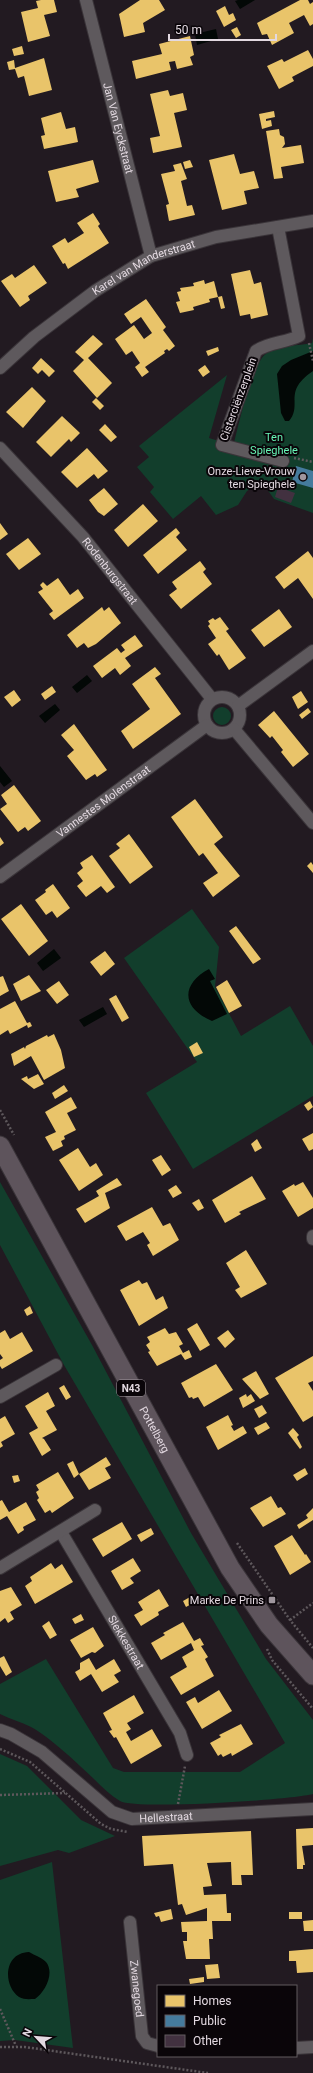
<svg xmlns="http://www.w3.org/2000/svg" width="313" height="2073" font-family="Roboto,sans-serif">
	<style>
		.green { fill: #123e2c }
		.water { fill: #030806 }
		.homes { fill: #e9c46a }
		.public { fill: #457b9d }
		.building { fill: #423140 }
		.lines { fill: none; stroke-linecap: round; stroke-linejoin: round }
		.minor-casing { stroke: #3a3439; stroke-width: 14 }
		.primary-casing { stroke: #3a3439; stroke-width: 21 }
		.path { stroke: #5e585c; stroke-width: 2.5; stroke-dasharray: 2 2; stroke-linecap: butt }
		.minor { stroke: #5e595d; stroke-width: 12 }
		.primary { stroke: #5e545c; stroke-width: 19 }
		.poi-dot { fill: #9f969e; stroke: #0a0509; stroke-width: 1.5 }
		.labels { text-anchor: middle; stroke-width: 4; stroke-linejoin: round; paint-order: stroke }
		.shield { fill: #0a0509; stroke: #a299a0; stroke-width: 1 }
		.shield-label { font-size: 10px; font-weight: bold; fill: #e3d9e1 }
		.street-label { font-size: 11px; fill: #e3d9e1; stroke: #0a0509 }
		.park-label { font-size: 11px; fill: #68f5b6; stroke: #0a0509 }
		.poi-label { font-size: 11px; fill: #e3d9e1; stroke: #0a0509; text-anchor: end }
	</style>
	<rect width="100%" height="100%" fill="#221a21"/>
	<!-- green -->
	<path class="green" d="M313,338V513L274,499L262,482L247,491L238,505L216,515L201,496L173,519L150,492L154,487L137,467L149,457L139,446L227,375L209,438L219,441L232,451C237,432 252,361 267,353C280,345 298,346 312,343Z
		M213 716a9 9 0 1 1 18 0a9 9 0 1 1-18 0Z
		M192,909L219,947L215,987L241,1036L290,1006L313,1046V1096L193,1169L146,1093L197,1062L124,958Z
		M0,1182L92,1345L191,1533L266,1659L313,1720V1794C290,1800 136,1810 120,1801C110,1795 102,1787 94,1779C78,1764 50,1737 31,1727C21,1722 10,1719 0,1714V1684L46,1659L113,1768L124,1772H240L285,1743L64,1365L0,1245Z
		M0,1754L27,1766L81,1820L115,1836L69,1853L58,1850L0,1866Z
		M52,1862L73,2048L15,2040L0,2041V1880Z"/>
	<!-- water -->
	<path class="water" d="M238,0H255L240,9L235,1Z
		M216,29L218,39L197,45L195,34Z
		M313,351V371C282,392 303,404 289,421H285L281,413L277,374L282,366L291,360Z
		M87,675L92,681L77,693L72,687Z
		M55,704L60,710L45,723L39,716Z
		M0,766L12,781L4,787L0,782Z
		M54,949L61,958L43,971L37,963Z
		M209,969L215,979L210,981L227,1014L212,1021C181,1008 181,984 209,969Z
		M103,1007L107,1014L84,1027L79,1020Z
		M29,1952C34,1955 41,1957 46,1962C55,1973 45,1992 35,1999C30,1999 24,2000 19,1997C3,1986 3,1953 29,1952Z"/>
	<!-- homes -->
	<path class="homes" d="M41,0H54L57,12L44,15L50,36L28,42L21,12L38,8L36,1Z
		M140,0H159L165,10L143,23L145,32L124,37L119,14Z
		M300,0H308L310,4L313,2V24L310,26L304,15L289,23L294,33L272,45L267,34L262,35L257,23Z
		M225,6L229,15L233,13L236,20L224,27L216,11Z
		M237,27L241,35L236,38L231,30Z
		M190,36L194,55L190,57L193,65L177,69L175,61L169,62L171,70L136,79L132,61L162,54L159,44Z
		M22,46L24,54L14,56L12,49Z
		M308,50L313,59V66L292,77L294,81L279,89L267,66L282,59L284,62Z
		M44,58L52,90L29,96L24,76L18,78L15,69L9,70L7,62L14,60L15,68Z
		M168,90L170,96L183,93L187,110L174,113L182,147L153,153L150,138L160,136L150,94Z
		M274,111L275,117L266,119V121L271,120L272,126L262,129L259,114Z
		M61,112L66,129L75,127L78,142L44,149L41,136L45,135L41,118Z
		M279,129L280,135L284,137L285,144L282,148L301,145L304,163L281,167L283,178L274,179L266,131Z
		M234,154L240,174L254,171L259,188L244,191L247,204L222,210L209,160Z
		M93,160L99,182L76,189L79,197L56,202L48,171Z
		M190,160L193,167L185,169L183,162Z
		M181,163L187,179L181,181L187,206L192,205L195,215L169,221L166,205L169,204L161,174L175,171L173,165Z
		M93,213L100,224L98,226L109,243L68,269L65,263L63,264L52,246L65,238L68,243L84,233L77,223Z
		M34,265L47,283L28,296L30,300L20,307L1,281L12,274L15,278Z
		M250,270L254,284L261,282L268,315L251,319L250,314L240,316L231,274Z
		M204,280L205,284L214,281L218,297L209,299L210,302L193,307L194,310L180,313L176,302L180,301L177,292L181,291L180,288L194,286L193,283Z
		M222,296L225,308L221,309L218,297Z
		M146,299L166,327L163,330L175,346L169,351L167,349L164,351L165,353L145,367L149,372L142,377L135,367L140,363L132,351L126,355L115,339L134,325L144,339L152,333L141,317L131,324L124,314Z
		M93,335L103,344L88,358L112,383L97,398L73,371L84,360L75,352Z
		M218,347L219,351L208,356L206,351Z
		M41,358L55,371L49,377L42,370L38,374L32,368Z
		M205,365L210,372L203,377L198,370Z
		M32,387L46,401L23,428L6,412Z
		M96,398L104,406L100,410L92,402Z
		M62,416L80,433L71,442L69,439L51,457L36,442Z
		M105,424L117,437L111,442L99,430Z
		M87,448L108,471L98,479L94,474L77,488L61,472Z
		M104,488L118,504L104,516L98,512L89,500Z
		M143,504L158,521L128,547L114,530Z
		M0,523L8,534L0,540Z
		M176,528L180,533L176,537L187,550L158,574L143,555Z
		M28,538L41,554L19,570L6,554Z
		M308,551L313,558V599L298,578L284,589L275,577Z
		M200,561L206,569L203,572L212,584L181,609L169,595L177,589L172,582Z
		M58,578L70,595L78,589L84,598L54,620L49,614L53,611L38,592L43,589L40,585L43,582L47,586Z
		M102,607L104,611L109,607L121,623L96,644L88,648L84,643L77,648L67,635Z
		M279,609L292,627L264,647L251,630Z
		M220,617L229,629L226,631L246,658L229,670L219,654L217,656L208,644L216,638L208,626L210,624L208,621L213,618L215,620Z
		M135,635L143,646L125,658L131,666L120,675L115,668L102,678L93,666L117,648L121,653L125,650L121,645Z
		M155,667L161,674L155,678L181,714L133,749L121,731L150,709L132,684Z
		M52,686L56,692L45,700L41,694Z
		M14,690L21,700L12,707L4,697Z
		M301,691L308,702L298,709L292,697Z
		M308,708L311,712L302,719L299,715Z
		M274,711L309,754L293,767L281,752L283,750L272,736L270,738L258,725Z
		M74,724L107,770L97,777L95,774L86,780L67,756L74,750L61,735Z
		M14,785L41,821L28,831L25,827L18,832L0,809L7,804L1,795Z
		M195,799L223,837L214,844L240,876L213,897L203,883L218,873L203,853L199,856L171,817Z
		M129,834L153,867L130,884L109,856L120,848L116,844Z
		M0,837L4,843L0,846Z
		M92,855L115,887L107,893L101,886L86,897L77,886L83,881L77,873L83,868L80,863Z
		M311,862L313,865V873L307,866Z
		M53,884L70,908L57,918L52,911L46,915L35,900L46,892L45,890Z
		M21,904L48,941L29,956L1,919Z
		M236,926L261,959L253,964L229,931Z
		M105,951L115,964L101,976L90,962Z
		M29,975L41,991L21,1001L13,984Z
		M3,976L9,991L0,996V977Z
		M227,980L242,1006L229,1013L216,987Z
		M59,981L69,995L57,1004L46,990Z
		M116,995L129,1018L122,1022L109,999Z
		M15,1001L27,1023L30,1022L32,1026L28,1028L27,1025L10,1034L8,1030L0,1035V1009Z
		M54,1034L61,1050L65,1068L44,1080L31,1056L14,1066L11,1054L24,1047L25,1049L26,1046L47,1035L48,1037Z
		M197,1042L203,1053L194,1057L189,1047Z
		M38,1074L44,1084L34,1089L21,1079L27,1076L28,1079Z
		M64,1085L68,1091L55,1099L52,1093Z
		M71,1097L77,1108L67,1113L76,1130L64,1136L65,1139L61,1141L63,1146L53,1151L45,1137L56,1132L45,1112Z
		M310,1101L313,1107L308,1111L304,1105Z
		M313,1133V1149L309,1151L302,1139Z
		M257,1139L262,1148L255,1152L251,1144Z
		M78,1148L90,1167L96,1163L103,1175L79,1191L59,1160Z
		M161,1155L171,1170L162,1176L152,1160Z
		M252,1176L266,1199L239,1212L241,1214L225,1223L212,1200Z
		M117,1178L122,1185L105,1193L110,1208L85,1223L76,1209L99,1196L96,1191Z
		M303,1182L313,1198V1208L298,1217L282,1191L294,1184L295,1186Z
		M176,1185L182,1193L173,1198L168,1190Z
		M199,1199L204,1208L198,1211L192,1203Z
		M152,1207L163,1226L170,1223L179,1240L153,1256L147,1245L150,1243L143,1232L126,1241L117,1226Z
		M246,1250L267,1284L241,1298L235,1290L240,1287L226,1263Z
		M139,1280L142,1284L147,1282L156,1300L163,1296L168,1308L139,1326L120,1290Z
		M30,1306L33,1313L27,1316L24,1310Z
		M197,1323L210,1345L200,1351L187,1329Z
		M165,1328L169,1334L176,1332L183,1344L179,1346L183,1353L189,1350L192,1357L185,1360L181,1354L157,1366L148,1352L150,1351L146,1345L150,1342L147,1337Z
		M5,1330L10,1339L22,1332L33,1351L2,1369L0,1366V1360L3,1358L0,1354V1333Z
		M228,1330L235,1339L225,1348L217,1338Z
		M313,1356V1381L308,1383L313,1391V1416L303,1422L275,1378Z
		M216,1364L233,1390L204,1407L198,1397L193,1399L192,1397L189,1398L181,1383Z
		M256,1371L269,1394L260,1399L242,1379Z
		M64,1385L71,1397L66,1400L59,1388Z
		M48,1392L55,1406L46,1411L57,1430L42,1438L44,1439L51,1450L42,1456L29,1433L38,1428L25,1406Z
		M246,1394L247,1397L251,1394L255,1401L243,1408L239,1398Z
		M262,1405L267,1413L259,1418L254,1409Z
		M228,1415L233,1425L231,1426L234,1431L243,1426L247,1433L218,1450L206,1427Z
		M5,1416L15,1434L1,1442L3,1446L0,1448V1419Z
		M266,1422L270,1428L258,1435L254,1428Z
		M293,1428L299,1435L297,1437L302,1447L300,1449L288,1433Z
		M106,1457L111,1465L105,1468L111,1478L89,1490L79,1474Z
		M73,1461L79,1474L74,1478L67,1464Z
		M305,1468L308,1474L297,1481L293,1475Z
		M58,1472L74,1498L52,1513L50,1510L45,1513L37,1500L39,1498L36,1492L39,1490L36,1485Z
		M18,1475L20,1481L14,1483L12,1476Z
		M271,1496L278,1508L281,1507L286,1514L263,1527L250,1508Z
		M2,1500L9,1512L26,1502L36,1520L23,1527L24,1530L18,1534L7,1516L0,1520V1501Z
		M313,1508V1520L299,1529L297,1525L308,1518L306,1515Z
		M122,1522L132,1539L103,1557L92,1539Z
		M151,1528L154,1534L141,1542L137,1535Z
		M292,1535L305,1555L306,1554L311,1562L290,1575L274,1546Z
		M133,1558L141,1571L130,1578L134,1583L122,1590L111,1571Z
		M51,1563L55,1569L62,1564L73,1582L35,1604L25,1586L32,1581L30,1577Z
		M11,1587L22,1605L10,1612L14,1619L8,1623L5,1618L0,1622V1591Z
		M159,1589L169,1606L158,1612L159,1615L141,1626L134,1615L143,1610L138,1602Z
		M190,1597L193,1603L186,1607L183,1601Z
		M81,1614L84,1620L75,1624L72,1619Z
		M49,1621L57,1635L50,1639L42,1626Z
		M183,1622L194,1641L200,1638L204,1645L201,1646L208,1657L205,1659L214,1676L181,1695L170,1677L187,1667L182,1657L194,1650L191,1643L161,1660L151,1643L165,1635L163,1633Z
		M93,1627L104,1646L95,1653L92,1652L81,1658L70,1640Z
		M4,1656L12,1672L6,1676L0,1666V1658Z
		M89,1658L96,1670L114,1659L121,1671L114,1675L119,1682L102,1692L91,1674L80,1681L75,1672L80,1669V1663Z
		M219,1690L232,1711L202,1729L186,1702L195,1697L198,1703Z
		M134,1695L144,1713L127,1723L131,1729L126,1732L131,1741L152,1729L162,1746L131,1764L116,1737L114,1738L109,1731L112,1730L103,1713Z
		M241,1724L253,1744L232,1756L231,1753L223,1757L221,1754L218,1756L210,1743L221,1737L219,1735Z
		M313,1828V1845L302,1846L305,1865H303V1869H297L296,1829Z
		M251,1831L253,1875H241L242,1885H232L231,1862L207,1863L212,1886L203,1887L204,1895L226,1894L227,1913H231V1921H212L213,1939H209L210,1959H186L183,1941H187V1932H182L181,1922L207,1921V1908L186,1915L182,1904L178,1905L173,1864L144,1866L142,1836Z
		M171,1909L173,1919L161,1922L159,1916L156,1917L154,1913Z
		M289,1912H302V1919H289Z
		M313,1920V1931H304L303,1921Z
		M313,1949V1972L297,1973L296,1961H289V1951Z
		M218,1964L220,1978L207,1979L205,1965Z
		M204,1977V1982L190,1984L189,1979Z"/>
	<!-- public -->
	<path class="public" d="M296,466L313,471V488L292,482Z"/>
	<!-- building -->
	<path class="building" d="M278,487L295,493L291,503L275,497Z"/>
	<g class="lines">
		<defs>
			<g id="minor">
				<path id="s1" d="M86,0L151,256"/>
				<path d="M278,227L299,336C285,343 269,342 256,351L222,445L283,461"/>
				<path id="s2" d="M0,368L34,337L95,291L151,256L216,237L313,221"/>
				<path id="s3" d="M0,448L83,537L212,699"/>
				<circle cx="222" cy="715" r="18"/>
				<path d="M238,706L313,651"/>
				<path d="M234,729L313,823"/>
				<path id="s4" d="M0,877L207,725"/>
				<path d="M313,1236V1239"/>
				<path d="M0,1397L56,1365"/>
				<path id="s5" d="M61,1532L180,1733L187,1755"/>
				<path d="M0,1568L95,1510"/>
				<path id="s6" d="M0,1730L11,1734L42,1752L112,1812L132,1819L313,1809"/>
				<path id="s7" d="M130,1922L142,2036L147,2043L158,2046"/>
				<path d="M296,2048L313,2047"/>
			</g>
			<g id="primary">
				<path id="s8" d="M0,1146L230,1568L269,1625L313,1675"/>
			</g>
		</defs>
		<!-- minor casing -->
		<use href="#minor" class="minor-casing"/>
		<!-- primary casing -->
		<use href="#primary" class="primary-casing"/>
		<!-- path -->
		<path class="path" d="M309,343L313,361
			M294,458L313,462
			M0,1110L14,1135
			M237,1543L290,1620L313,1648
			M290,1620L313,1603
			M267,1649L272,1660L313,1709
			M0,1749L30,1762L101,1824L111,1829L128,1832
			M0,1795L65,1793
			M178,1804L185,1766
			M0,2009L16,2046
			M0,2047H25L208,2073"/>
		<!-- minor -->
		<use href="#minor" class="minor"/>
		<!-- primary -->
		<use href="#primary" class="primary"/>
	</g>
	<!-- markers -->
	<g class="poi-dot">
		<circle cx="303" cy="477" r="4"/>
		<rect x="268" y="1596" width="8" height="8" rx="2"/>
	</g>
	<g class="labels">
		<!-- shield labels -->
		<rect class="shield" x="117" y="1380" width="28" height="16" rx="3"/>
		<g class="shield-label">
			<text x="131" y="1392">N43</text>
		</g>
		<!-- street labels -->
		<g class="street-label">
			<text dy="4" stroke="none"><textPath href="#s1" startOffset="132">Jan Van Eyckstraat</textPath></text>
			<text dy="4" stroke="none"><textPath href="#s2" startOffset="177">Karel van Manderstraat</textPath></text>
			<text transform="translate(238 399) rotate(-70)" y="4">Cisterciënzerplein</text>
			<text dy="4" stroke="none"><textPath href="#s3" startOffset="165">Rodenburgstraat</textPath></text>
			<text dy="4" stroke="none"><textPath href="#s4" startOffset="128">Vannestes Molenstraat</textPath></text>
			<text dy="4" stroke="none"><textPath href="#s8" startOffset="323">Pottelberg</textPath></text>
			<text dy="4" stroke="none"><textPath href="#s5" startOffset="128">Slekkestraat</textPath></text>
			<text dy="4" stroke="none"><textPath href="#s6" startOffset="195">Hellestraat</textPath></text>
			<text dy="4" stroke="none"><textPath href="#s7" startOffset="67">Zwanegoed</textPath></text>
		</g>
		<!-- park labels -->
		<g class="park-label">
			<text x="274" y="441">Ten<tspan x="274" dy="13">Spieghele</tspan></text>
		</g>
		<!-- poi labels -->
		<g class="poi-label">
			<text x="295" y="475">Onze-Lieve-Vrouw<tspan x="295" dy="13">ten Spieghele</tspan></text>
			<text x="264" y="1604">Marke De Prins</text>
		</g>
	</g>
	<!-- legend -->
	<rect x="157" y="1985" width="140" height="72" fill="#0a0509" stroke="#615a5f"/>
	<rect x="165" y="1995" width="20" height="12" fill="#e9c46a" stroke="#615a5f"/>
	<text x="193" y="2005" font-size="12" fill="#e3d9e1">Homes</text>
	<rect x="165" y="2015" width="20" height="12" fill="#457b9d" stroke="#615a5f"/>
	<text x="193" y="2025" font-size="12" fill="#e3d9e1">Public</text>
	<rect x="165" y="2035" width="20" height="12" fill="#423140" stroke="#615a5f"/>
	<text x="193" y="2045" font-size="12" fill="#e3d9e1">Other</text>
	<!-- north arrow -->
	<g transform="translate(36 2037) rotate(296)" stroke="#0a0509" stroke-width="3" paint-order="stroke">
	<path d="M0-3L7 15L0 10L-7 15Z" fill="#e3d9e1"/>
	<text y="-6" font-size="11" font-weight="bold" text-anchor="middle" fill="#e3d9e1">N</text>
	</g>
	<!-- scale -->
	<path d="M169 34v6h107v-6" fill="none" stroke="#e3d9e1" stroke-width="2"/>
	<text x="175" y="34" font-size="12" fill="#e3d9e1" stroke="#0a0509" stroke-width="3" paint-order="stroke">50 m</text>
</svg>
